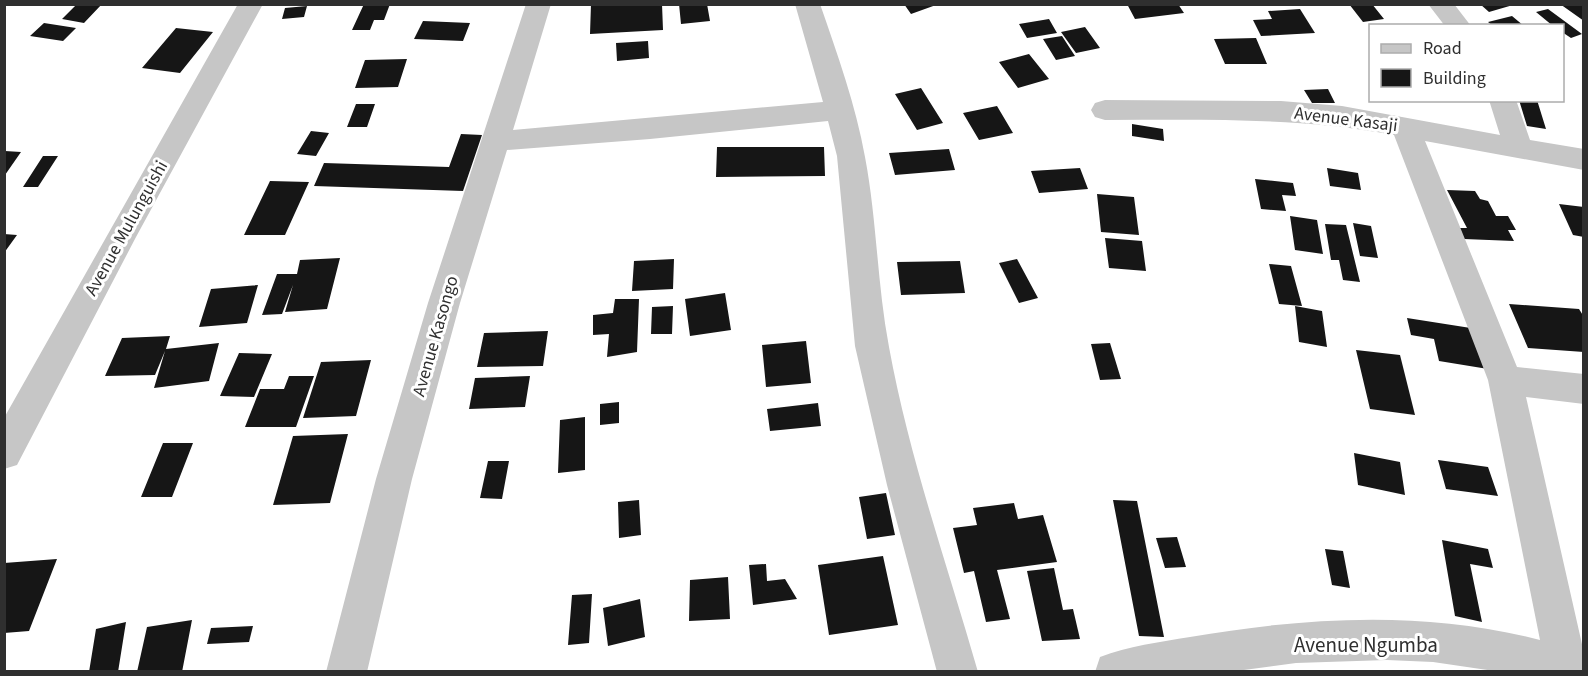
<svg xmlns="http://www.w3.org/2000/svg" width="1588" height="676" font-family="'Source Sans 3',sans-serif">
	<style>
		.building { fill: #161616 }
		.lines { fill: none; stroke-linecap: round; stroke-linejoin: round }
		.minor { fill: #c6c6c6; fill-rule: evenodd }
		.labels { text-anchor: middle; stroke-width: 6; stroke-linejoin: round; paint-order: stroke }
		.street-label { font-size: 18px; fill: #2f2f2f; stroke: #fff }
		.near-street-label { font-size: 21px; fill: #2f2f2f; stroke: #fff }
	</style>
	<rect width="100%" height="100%" fill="#fff"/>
	<!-- building -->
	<path class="building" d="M77,4H102L84,23L62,19Z
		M364,4H390L384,20H374L370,30H352Z
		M591,4H662L663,30L590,34Z
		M679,4H707L710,21L681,24Z
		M904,4H936V5L911,14Z
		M1127,4H1178L1184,13L1135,19Z
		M1349,4H1372L1384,19L1363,22Z
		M1480,4H1513V5L1489,12Z
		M1560,4H1584V21Z
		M307,6L304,17L282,19L285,8Z
		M1300,9L1315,33L1261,36L1253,20L1272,19L1268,11Z
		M1548,9L1582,34L1571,38L1562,32V26H1553L1536,12Z
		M1512,16L1524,26H1493L1488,22Z
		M1049,19L1057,33L1027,38L1019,24Z
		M423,21L470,23L463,41L414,39Z
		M44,23L76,28L63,41L30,36Z
		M1085,27L1100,48L1076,53L1061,32Z
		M176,28L213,32L180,73L142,68Z
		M1062,36L1075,56L1056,60L1043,39Z
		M1256,38L1267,64H1225L1214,39Z
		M648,41L649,58L617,61L616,43Z
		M1029,54L1049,79L1018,88L999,62Z
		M407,59L398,87L355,88L365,60Z
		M921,88L943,123L917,130L895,94Z
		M1328,89L1335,103H1312L1304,90Z
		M1519,100H1537L1546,129L1527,126Z
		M356,104H375L367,127H347Z
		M997,106L1013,133L979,140L963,113Z
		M1132,124L1163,129L1164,141L1132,136Z
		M311,131L329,133L316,156L297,154Z
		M461,134L482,135L463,191L314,186L324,163L449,167Z
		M717,147H824L825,176L716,177Z
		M949,149L955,170L895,175L889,153Z
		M5,151L21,152L5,175Z
		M43,156H58L38,187H23Z
		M1080,168L1088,189L1039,193L1031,171Z
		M1327,168L1358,173L1361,190L1330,186Z
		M1255,179L1293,183L1296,196L1282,195L1286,211L1261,209Z
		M270,181L309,182L285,235H244Z
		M1447,190L1475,191L1480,199L1488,201L1496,216H1508L1516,230H1508L1514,241L1464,239L1458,228H1467Z
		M1097,194L1134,197L1139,235L1101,232Z
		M1559,204L1584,207V237L1573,235Z
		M1290,216L1317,220L1323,254L1295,250Z
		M1353,223L1371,226L1378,258L1360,256Z
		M1325,224L1346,225L1360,282L1343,280L1339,260H1331Z
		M4,234L17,235L4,253Z
		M1105,238L1142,241L1146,271L1109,268Z
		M340,258L327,309L285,312L293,285L282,314L262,315L277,274H297L300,260Z
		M674,259L673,289L632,291L634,261Z
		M1017,259L1038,298L1019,303L999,263Z
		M960,261L965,293L901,295L897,262Z
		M1269,264L1291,266L1302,306L1279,304Z
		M258,285L247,323L199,327L211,289Z
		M725,293L731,330L690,336L685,299Z
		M615,299H639L637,352L607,357L609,334L593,335V315L613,313Z
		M1509,304L1579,309L1584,317V352L1528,348Z
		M673,306L672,334H651L652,307Z
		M1295,306L1322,311L1327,347L1299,342Z
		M1407,318L1477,329L1488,369L1439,361L1434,339L1411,335Z
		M548,331L543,366L477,367L484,333Z
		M170,336L166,349L219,343L209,381L154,388L165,351L155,375L105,376L122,338Z
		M806,341L811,383L766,387L762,345Z
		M1110,343L1121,379L1100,380L1091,344Z
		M1356,350L1400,355L1415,415L1370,409Z
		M239,353L272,354L254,397L220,396Z
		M371,360L356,416L303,418L321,362Z
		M289,376H314L296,427H245L260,389H284Z
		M530,376L525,407L469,409L475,378Z
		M619,402V423L600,425V404Z
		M818,403L821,426L770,431L767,409Z
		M585,417V470L558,473L560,420Z
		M348,434L330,503L273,505L293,436Z
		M163,443H193L172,497H141Z
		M1354,453L1400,462L1405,495L1358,485Z
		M1438,460L1488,467L1498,496L1446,489Z
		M488,461H509L502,499L480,498Z
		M886,493L895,535L867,539L859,497Z
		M639,500L641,535L619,538L618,502Z
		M1113,500L1137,501L1164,637L1139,636Z
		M1014,503L1018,519L1043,515L1057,562L997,570L1010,619L986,622L974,571L964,573L953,528L977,525L973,508Z
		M1177,537L1186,567L1165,568L1156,538Z
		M1442,540L1488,549L1493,568L1470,564L1482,622L1455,616Z
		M1325,549L1343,551L1350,588L1332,585Z
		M883,556L898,625L829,635L818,565Z
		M57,559L29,631L4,633V563Z
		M766,564L767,581L785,579L797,599L753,605L749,565Z
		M1054,568L1063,610L1073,609L1080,639L1042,641L1027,571Z
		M728,577L730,619L689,621L690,580Z
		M592,594L589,643L568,645L572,595Z
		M640,599L645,637L608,646L603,608Z
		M192,620L182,672H137L147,627Z
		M126,622L118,672H89L96,629Z
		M253,626L249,642L207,644L211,628Z"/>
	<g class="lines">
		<!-- minor -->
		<path class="minor" d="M238,4H263L136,237L17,465L4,469V418Z
			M526,4H551L513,130L823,102L795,4H820C837,53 856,106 865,157C877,220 877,284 889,347C909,457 947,564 978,672H937L887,485L855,346L837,156L828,121L650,139L507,150L460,303L412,479L367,672H326L376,479L428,303Z
			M1428,4H1454L1471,26H1445Z
			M1105,100L1281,101L1342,106L1500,135L1489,100H1516L1530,140L1584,149V170L1425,141L1517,367L1584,374V404L1526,397L1584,653V672H1501L1433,662L1387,660L1296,663L1229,672H1095L1100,657C1128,646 1160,642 1190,637C1306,617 1425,610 1540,640L1488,380L1394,135C1298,117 1203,120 1105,120L1095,117L1091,110L1095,103Z"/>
	</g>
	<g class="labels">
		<!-- street labels -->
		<g class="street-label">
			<text transform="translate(1346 119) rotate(7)" y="6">Avenue Kasaji</text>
			<text transform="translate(126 228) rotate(-61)" y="6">Avenue Mulunguishi</text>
			<text transform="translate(435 336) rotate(-74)" y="6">Avenue Kasongo</text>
		</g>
		<!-- near-street labels -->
		<g class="near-street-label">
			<text x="1366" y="652">Avenue Ngumba</text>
		</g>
	</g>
	<!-- border -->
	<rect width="1588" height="676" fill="none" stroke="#2f2f2f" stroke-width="12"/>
	<!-- legend -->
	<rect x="1369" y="24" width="195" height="78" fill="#ffffff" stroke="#acacac" stroke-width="1.5"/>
	<rect x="1381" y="44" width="30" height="9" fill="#c6c6c6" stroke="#acacac" stroke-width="1.5"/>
	<text x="1423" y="54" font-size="18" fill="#2f2f2f">Road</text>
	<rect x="1381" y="69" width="30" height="18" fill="#161616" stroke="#acacac" stroke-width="1.5"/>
	<text x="1423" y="84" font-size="18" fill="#2f2f2f">Building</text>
</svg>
